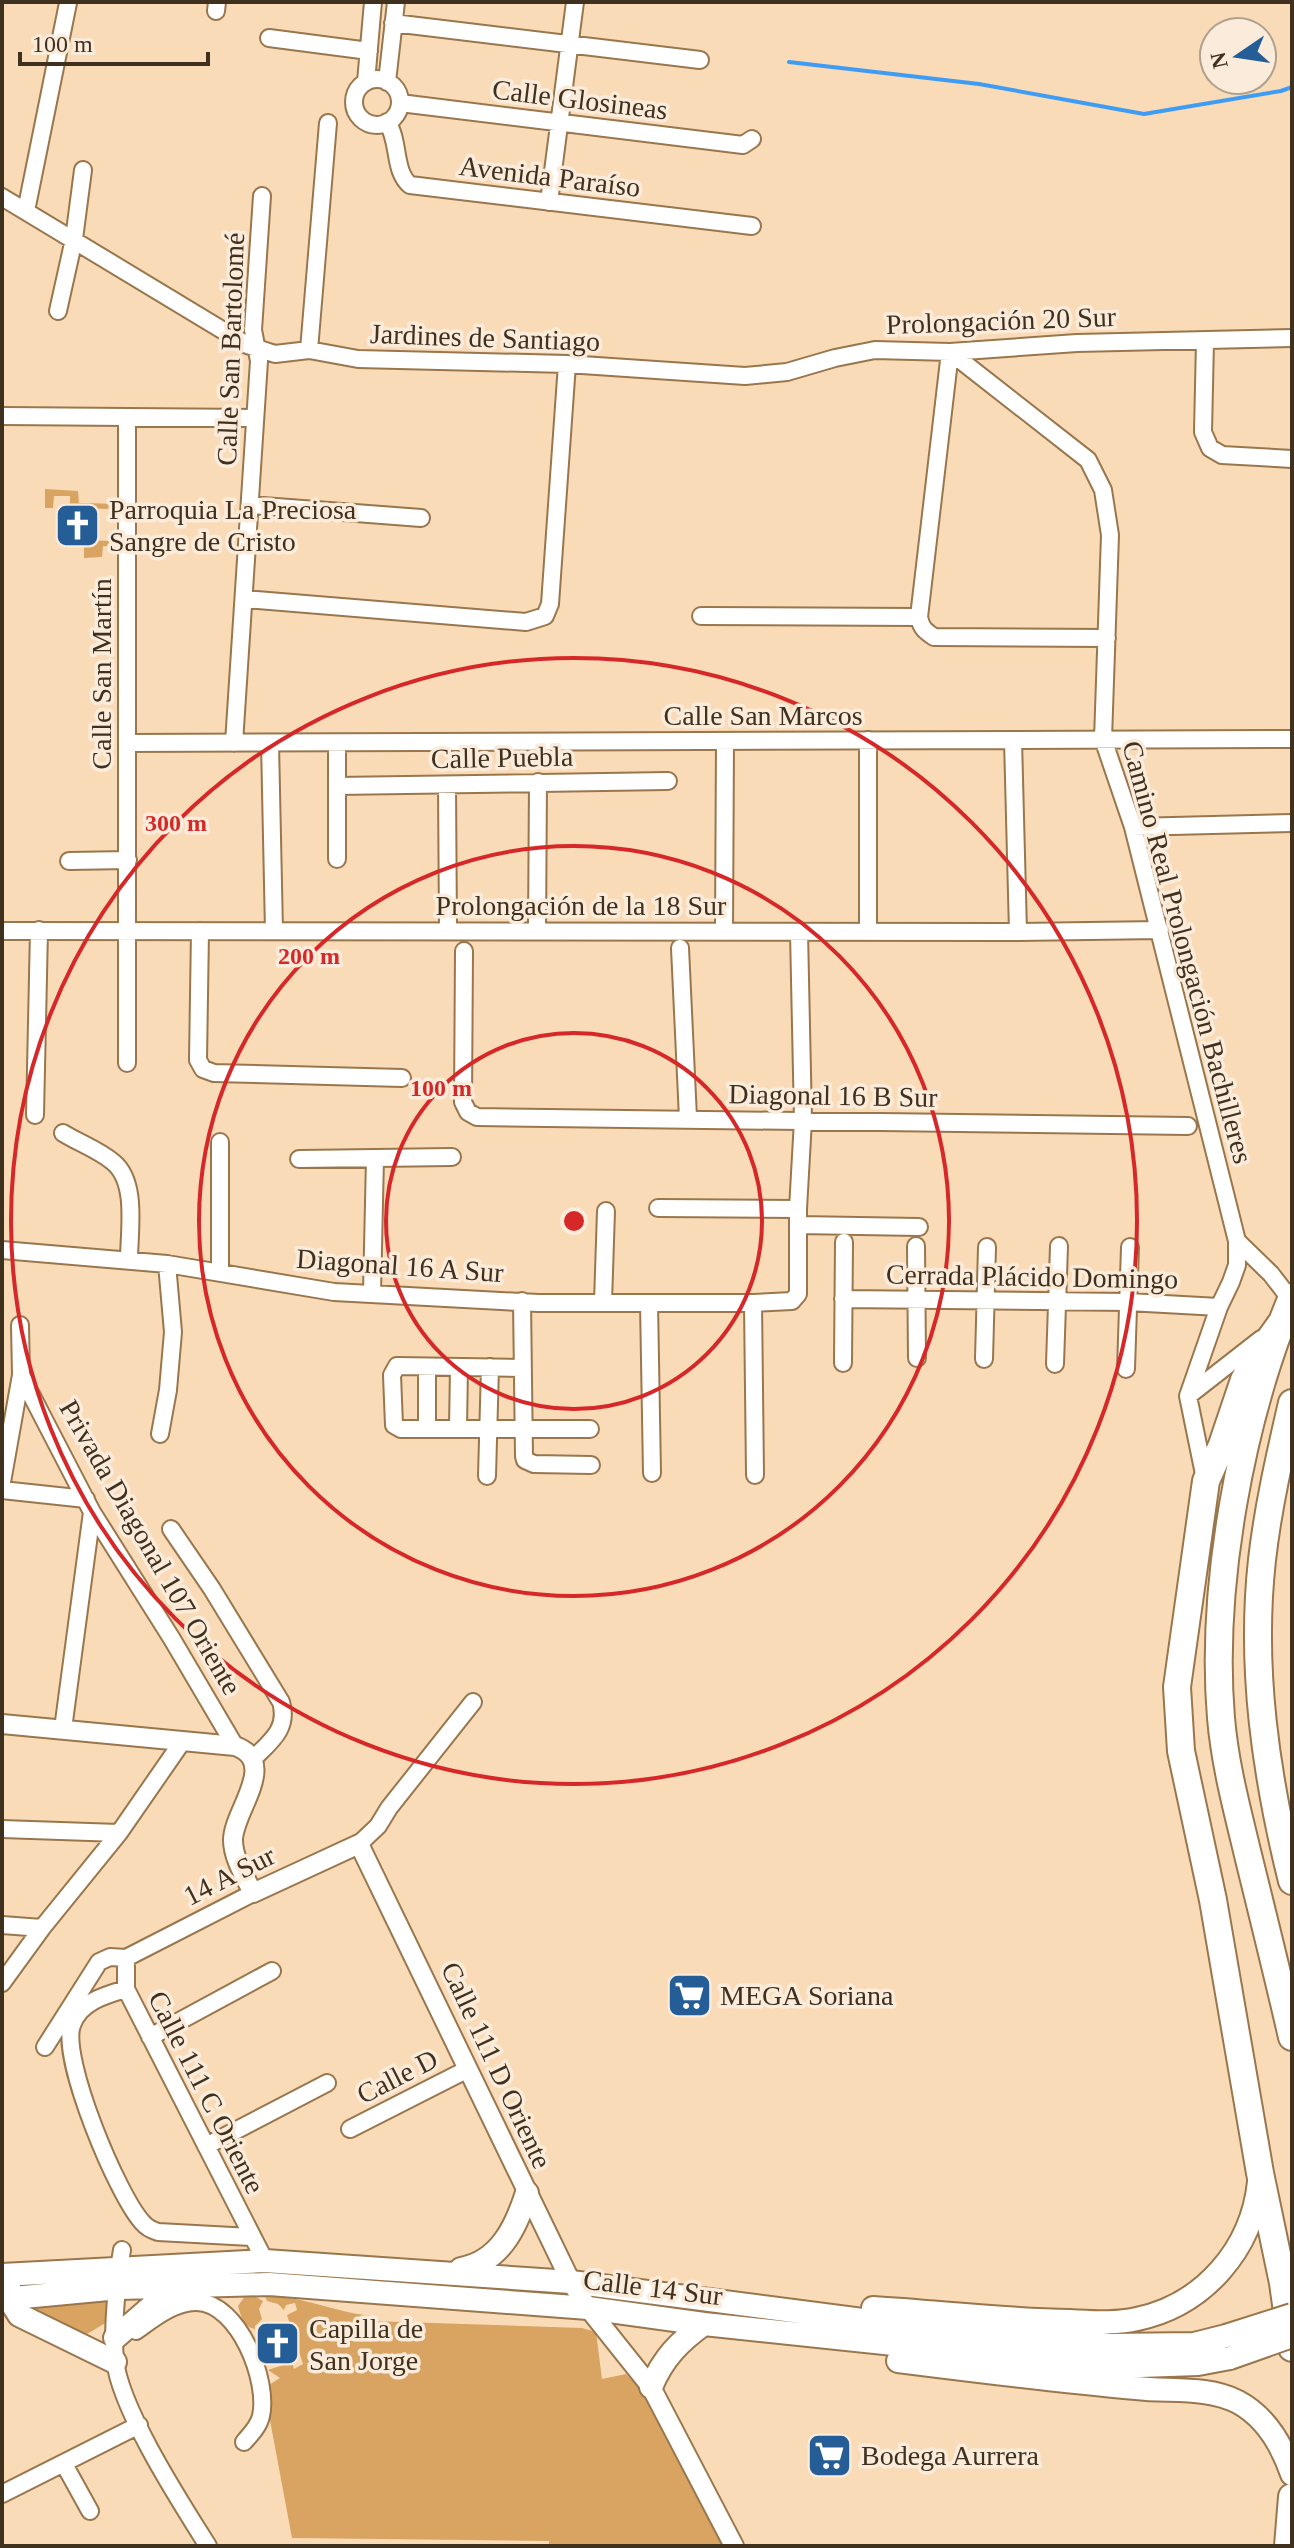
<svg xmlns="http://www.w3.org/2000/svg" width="1294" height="2548" font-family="Georgia,serif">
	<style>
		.green { fill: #d9a361 }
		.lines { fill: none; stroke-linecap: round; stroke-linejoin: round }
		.stream { stroke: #3e9cf5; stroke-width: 4 }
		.minor-casing { stroke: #99764c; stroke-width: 20 }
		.tertiary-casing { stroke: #99764c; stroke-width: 22 }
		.secondary-casing { stroke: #99764c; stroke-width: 26 }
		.trunk-casing { stroke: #99764c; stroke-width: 30 }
		.minor { stroke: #fff; stroke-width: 16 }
		.tertiary { stroke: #fff; stroke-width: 18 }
		.secondary { stroke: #fff; stroke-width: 22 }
		.trunk { stroke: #fff; stroke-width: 26 }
		.secondary-bridge-casing { stroke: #99764c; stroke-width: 26; stroke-linecap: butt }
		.secondary-bridge { stroke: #fff; stroke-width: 22 }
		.ring { fill: none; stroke: #d62828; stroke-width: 4 }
		.labels { text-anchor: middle; stroke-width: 7; stroke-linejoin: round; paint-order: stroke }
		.street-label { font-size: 28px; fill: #40311f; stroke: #fbebda }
		.poi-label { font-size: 28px; fill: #40311f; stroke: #fbebda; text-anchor: start }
		.centre { fill: #d62828; stroke: #fbebda; stroke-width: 4 }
		.ring-label { font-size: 24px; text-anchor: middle; font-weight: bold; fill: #d62828; stroke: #fbebda; stroke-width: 7; stroke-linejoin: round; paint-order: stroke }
	</style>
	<rect width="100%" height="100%" fill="#fadbb8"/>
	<!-- green -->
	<path class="green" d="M45,489L78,491L79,503L125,504V516H111V509L70,508V496H54L53,508H45Z
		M111,533L127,534L126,547L103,546L102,557L84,558V540L110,541Z
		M252,2295L263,2301L259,2309L262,2319L255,2326V2329C243,2327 241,2316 238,2306L245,2296Z
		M265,2296C302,2296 335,2312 371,2316L372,2321L582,2328L596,2332L602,2379L626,2374L650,2399L728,2546H549V2541L292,2538L264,2388L280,2378L268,2370L292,2362L294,2369L303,2364L287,2315L297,2310L295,2303L286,2305L284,2310L278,2304L267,2301Z
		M109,2298L107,2322L82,2337L16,2306Z"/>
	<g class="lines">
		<!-- stream -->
		<path class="stream" d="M789,62L979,84L1144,114L1281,91L1292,87"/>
		<defs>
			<path id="minor" d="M216,11L217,2
				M393,23L700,60
				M269,38L369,51
				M354 102a23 23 0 1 1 46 0a23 23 0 1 1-46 0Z
				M366,82L373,2
				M387,82L396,2
				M400,103L743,145L752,139
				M387,122C400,141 393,171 410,185L752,226
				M2,197L247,345L275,354L309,350L358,359L567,364L745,376L787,372L835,358L875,350L950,352L1077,343L1292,338
				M549,202L575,2
				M26,211L68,3
				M58,311L74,239L83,170
				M1205,341L1203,432L1210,448L1222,455L1292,459
				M309,350L328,123
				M950,352L1088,460L1103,490L1110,535L1103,739L1133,827L1237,1241V1265L1231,1282L1219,1307L1188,1396L1205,1479
				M950,352L919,617C921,628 925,631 934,637L1107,638
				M2,416L255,418
				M127,417V1063
				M250,505L421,518
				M244,599L526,622L545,616L550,604L567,364
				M701,616L919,617
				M1013,740L1018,932
				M127,743L1292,739
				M234,743L259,361L253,330L262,196
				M270,743L274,931
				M447,785L448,930
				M337,786L668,781
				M1133,827L1292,823
				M337,859V743
				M69,861L128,860
				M2,931L1018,932L1160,930
				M200,931L198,1060L203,1069L214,1073L402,1078
				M537,931L538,782
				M724,931L725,741
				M868,931V740
				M680,948L688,1118
				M464,951L463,1102L468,1112L477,1117L1188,1126
				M35,1115L39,930
				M63,1133C79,1143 99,1150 113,1162C138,1182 129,1231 129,1260
				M299,1159L452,1157
				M658,1208L798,1209
				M798,1225L919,1227
				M1237,1241L1271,1274L1291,1300
				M916,1246L917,1358
				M2,1250L167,1264L334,1292L538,1303H753L792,1301L798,1294V1209L803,1120L799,932
				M220,1272V1142
				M372,1293L375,1158
				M843,1299L1128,1302L1219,1307
				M522,1301L524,1456L525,1460L534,1464L591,1465
				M603,1302L606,1211
				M649,1303L652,1473
				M753,1303L755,1475
				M984,1359L987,1247
				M843,1363L844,1242
				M1055,1364L1059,1246
				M427,1367V1429
				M522,1368L397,1366L392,1375L394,1425L401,1429H590
				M1126,1369L1130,1247
				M21,1375L92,1512L172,1639L235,1746
				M1188,1396L1261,1339
				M458,1428L459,1367
				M160,1434L168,1390L173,1332L167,1264
				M487,1476L490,1367
				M2,1482L21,1375L20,1325
				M2,1490L86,1499
				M171,1529L212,1589L281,1702C289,1729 270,1742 253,1759
				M63,1729L92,1512
				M2,1829L119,1833
				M359,1844L378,1826L389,1808L473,1702
				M2,1925L42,1928
				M126,1958L253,1893
				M2,1983L42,1928L119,1833L182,1742
				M126,1989C105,1995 80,2002 72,2025C60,2058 118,2197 143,2223C147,2228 152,2230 158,2232L251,2237
				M150,2037L272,1971
				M45,2047L99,1962L110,1957L126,1958V1989L265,2261
				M350,2129L468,2069
				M206,2146L327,2083
				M122,2250C117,2278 112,2333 115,2360C120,2409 181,2503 208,2546
				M136,2331C153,2319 175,2301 197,2302C239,2303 269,2381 261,2416C259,2426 251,2434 244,2442
				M64,2464L90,2511
				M2,2494L139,2425"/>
			<path id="tertiary" d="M2,1724L235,1746C280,1762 233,1811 233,1840C233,1858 245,1877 253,1893L359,1844L571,2282L588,2308L651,2387L734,2546"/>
			<path id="secondary" d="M461,2269C500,2262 516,2227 527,2193
				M2,2275L265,2261L571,2282L924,2328L1110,2345L1194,2344L1226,2336
				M9,2286V2299L19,2315L115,2362
				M2,2299L119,2288L269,2284L588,2308L704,2324L1111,2367L1198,2364L1230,2358
				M873,2308C939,2312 1004,2320 1070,2321C1092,2322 1115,2324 1137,2319C1204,2305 1252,2249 1259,2182
				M115,2338L152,2306L184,2285
				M898,2361C977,2371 1056,2381 1136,2388C1169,2392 1207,2386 1238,2402C1266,2417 1282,2445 1292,2474
				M651,2387C663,2358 680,2341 704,2324"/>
			<path id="trunk" d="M1292,1297C1241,1419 1210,1586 1221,1718C1225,1765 1237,1809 1248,1855C1263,1916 1278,1976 1292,2037
				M1284,1319L1259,1354L1244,1380L1222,1445L1206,1481L1177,1687L1181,1751L1213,1900L1260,2173L1283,2283L1292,2348
				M1292,1403C1280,1455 1268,1507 1262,1560C1250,1668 1266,1776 1292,1881
				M1288,2546L1292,2497"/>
		</defs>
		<!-- minor casing -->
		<use href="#minor" class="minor-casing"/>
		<!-- tertiary casing -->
		<use href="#tertiary" class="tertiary-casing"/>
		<!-- secondary casing -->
		<use href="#secondary" class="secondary-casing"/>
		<!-- trunk casing -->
		<use href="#trunk" class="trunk-casing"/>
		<!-- minor -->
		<use href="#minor" class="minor"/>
		<!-- tertiary -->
		<use href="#tertiary" class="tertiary"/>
		<!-- secondary -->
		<use href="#secondary" class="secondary"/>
		<!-- trunk -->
		<use href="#trunk" class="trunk"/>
		<defs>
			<path id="secondary-bridge" d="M1226,2336L1292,2315
				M1230,2358L1292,2336"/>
		</defs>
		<!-- secondary-bridge casing -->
		<use href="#secondary-bridge" class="secondary-bridge-casing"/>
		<!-- secondary-bridge -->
		<use href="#secondary-bridge" class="secondary-bridge"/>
	</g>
	<!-- distance rings -->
	<g class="ring">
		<circle cx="574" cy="1221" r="188"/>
		<circle cx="574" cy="1221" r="375"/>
		<circle cx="574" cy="1221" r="563"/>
	</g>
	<!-- icons -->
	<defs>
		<symbol id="church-square" viewBox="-11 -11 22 22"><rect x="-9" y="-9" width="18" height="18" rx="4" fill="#255e96" stroke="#fbebda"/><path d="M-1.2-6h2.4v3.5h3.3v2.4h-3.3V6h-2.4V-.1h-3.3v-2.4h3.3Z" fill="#fff"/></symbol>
		<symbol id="supermarket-square" viewBox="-11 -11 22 22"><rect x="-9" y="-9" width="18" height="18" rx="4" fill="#255e96" stroke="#fbebda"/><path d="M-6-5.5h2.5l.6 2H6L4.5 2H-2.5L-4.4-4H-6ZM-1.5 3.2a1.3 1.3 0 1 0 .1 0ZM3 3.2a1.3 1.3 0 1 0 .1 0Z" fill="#fff"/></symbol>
	</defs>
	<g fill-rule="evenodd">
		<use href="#church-square" x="52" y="500" width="51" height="51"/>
		<use href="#supermarket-square" x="664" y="1970" width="51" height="51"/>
		<use href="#church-square" x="252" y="2318" width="51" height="51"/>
		<use href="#supermarket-square" x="804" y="2430" width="51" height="51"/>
	</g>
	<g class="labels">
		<!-- street labels -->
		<g class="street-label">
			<text transform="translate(580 99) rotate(7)" y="10">Calle Glosineas</text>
			<text transform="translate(550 176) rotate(7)" y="10">Avenida Paraíso</text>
			<text transform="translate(1001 320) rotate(-2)" y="10">Prolongación 20 Sur</text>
			<text transform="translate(485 337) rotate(2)" y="10">Jardines de Santiago</text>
			<text transform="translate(230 349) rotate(-88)" y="10">Calle San Bartolomé</text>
			<text transform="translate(101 674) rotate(-90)" y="10">Calle San Martín</text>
			<text x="763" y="725">Calle San Marcos</text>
			<text transform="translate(502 757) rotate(-1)" y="10">Calle Puebla</text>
			<text x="581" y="915">Prolongación de la 18 Sur</text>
			<text transform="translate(1188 952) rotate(75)" y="10">Camino Real Prolongación Bachilleres</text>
			<text transform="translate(833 1095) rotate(1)" y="10">Diagonal 16 B Sur</text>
			<text transform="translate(400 1265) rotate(4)" y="10">Diagonal 16 A Sur</text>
			<text transform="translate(1032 1276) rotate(1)" y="10">Cerrada Plácido Domingo</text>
			<text transform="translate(151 1547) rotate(60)" y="10">Privada Diagonal 107 Oriente</text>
			<text transform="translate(229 1875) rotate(-27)" y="10">14 A Sur</text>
			<text transform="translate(497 2065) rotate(65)" y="10">Calle 111 D Oriente</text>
			<text transform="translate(397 2076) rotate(-27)" y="10">Calle D</text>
			<text transform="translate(207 2092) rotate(63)" y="10">Calle 111 C Oriente</text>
			<text transform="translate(653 2287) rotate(7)" y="10">Calle 14 Sur</text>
		</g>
		<!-- poi labels -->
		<g class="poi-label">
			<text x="109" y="519">Parroquia La Preciosa<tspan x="109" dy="32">Sangre de Cristo</tspan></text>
			<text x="720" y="2005">MEGA Soriana</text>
			<text x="309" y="2338">Capilla de<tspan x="309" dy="32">San Jorge</tspan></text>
			<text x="861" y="2465">Bodega Aurrera</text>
		</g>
	</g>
	<circle cx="574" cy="1221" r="12" class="centre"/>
	<g class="ring-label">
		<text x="176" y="831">300 m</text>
		<text x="309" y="964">200 m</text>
		<text x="441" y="1096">100 m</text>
	</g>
	<!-- border -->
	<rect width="1294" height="2548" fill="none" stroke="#40311f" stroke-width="8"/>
	<!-- north arrow -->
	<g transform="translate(1238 56) rotate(257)"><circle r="38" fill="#fbebda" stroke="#b0a18f" stroke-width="2"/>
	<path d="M0-6L14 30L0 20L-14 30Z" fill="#255e96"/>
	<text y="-12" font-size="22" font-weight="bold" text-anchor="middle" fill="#40311f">N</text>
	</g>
	<!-- scale -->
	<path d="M20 52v12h188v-12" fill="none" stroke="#40311f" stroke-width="4"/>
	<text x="32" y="52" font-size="24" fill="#40311f" stroke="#fbebda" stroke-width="6" paint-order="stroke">100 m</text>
</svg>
